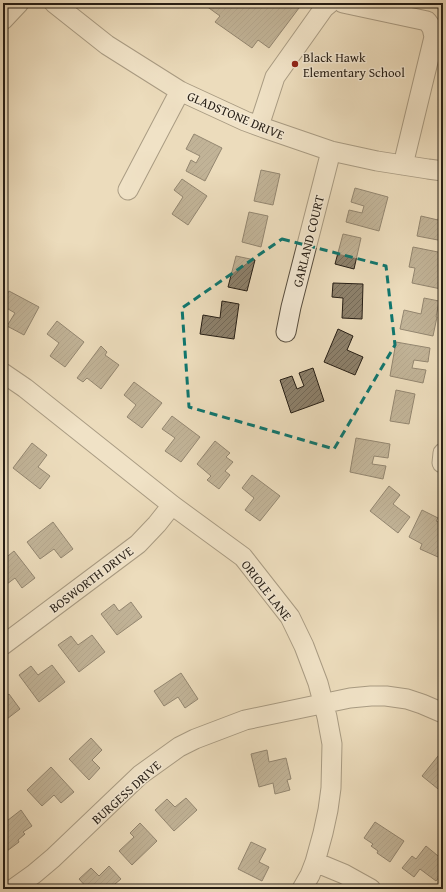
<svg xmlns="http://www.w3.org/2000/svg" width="446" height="892" font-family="'Gentium Book Plus',serif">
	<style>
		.building { fill: url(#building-hatch); stroke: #261e15 }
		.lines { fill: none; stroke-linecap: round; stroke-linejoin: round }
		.minor-casing { stroke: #584e3f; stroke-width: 21 }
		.minor { stroke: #f3e8d3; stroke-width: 19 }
		.marked { fill: none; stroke: #0f766e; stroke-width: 3; stroke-dasharray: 8 5; stroke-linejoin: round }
		.poi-dot { fill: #8f2418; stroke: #f3e8d3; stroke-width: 1.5 }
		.labels { text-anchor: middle; stroke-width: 3; stroke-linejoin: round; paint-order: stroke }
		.poi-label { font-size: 13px; fill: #261e15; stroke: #f3e8d3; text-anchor: start }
		.street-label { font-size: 13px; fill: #261e15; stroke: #f3e8d3 }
	</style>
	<defs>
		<pattern id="building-hatch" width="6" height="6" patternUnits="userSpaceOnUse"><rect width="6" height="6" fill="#8d816c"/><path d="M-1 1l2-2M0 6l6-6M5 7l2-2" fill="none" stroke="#736958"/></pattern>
	</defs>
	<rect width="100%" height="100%" fill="#ecdcbc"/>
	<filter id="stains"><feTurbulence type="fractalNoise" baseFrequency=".005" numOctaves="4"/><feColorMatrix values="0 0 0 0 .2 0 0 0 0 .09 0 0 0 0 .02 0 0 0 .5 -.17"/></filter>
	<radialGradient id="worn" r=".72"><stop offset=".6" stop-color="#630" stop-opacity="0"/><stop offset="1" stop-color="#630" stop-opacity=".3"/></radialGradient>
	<!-- building -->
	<path class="building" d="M202,3H304L303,5L302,4L269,48L258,40L252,48L215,22L220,16Z
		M194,134L222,148L205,181L186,171L191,160L196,163L200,156L186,149Z
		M261,170L280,174L273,205L254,201Z
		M182,179L207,196L188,225L172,214L183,197L174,190Z
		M355,188L388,197L379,231L346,222L349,210L362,213L364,206L351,202Z
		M441,205H443V241L417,236L421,216L438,220Z
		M249,212L268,216L261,247L242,242Z
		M343,234L361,238L354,269L335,264Z
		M413,247L443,253V261L441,271L443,272V278L441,289L412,283L415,268L409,267Z
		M236,256L255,260L247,291L228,287Z
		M333,283L363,284L362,319L342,318L343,298L332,297Z
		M9,291L39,307L24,335L7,326L15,313L3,306V302Z
		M424,298L439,301L436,317H437L433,336L400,329L404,310L421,314Z
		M222,301L239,304L234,339L200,334L203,315L220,318Z
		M57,321L84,342L65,367L50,356L59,343L47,334Z
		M338,329L353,336L347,350L363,357L355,375L324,362Z
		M396,342L430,348L428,362L414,360L412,368L426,370L423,383L390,376Z
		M101,346L107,352L105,355L119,365L101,389L87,378L83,382L77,378Z
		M313,368L324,401L291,413L280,380L292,376L297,389L304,386L299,373Z
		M134,382L162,403L142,428L127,417L136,405L124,395Z
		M396,390L415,394L409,424L390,421Z
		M172,416L200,437L181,462L165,451L175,438L162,429Z
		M356,438L390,444L388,458L374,456L372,464L386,466L383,479L350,472Z
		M215,441L230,453L226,457L233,462L225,471L230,475L219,489L207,480L211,476L197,464Z
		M32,443L47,455L38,467L50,476L40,489L13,468Z
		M252,475L280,496L260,521L245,510L254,498L242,488Z
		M389,486L400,495L393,504L410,517L398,533L370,511Z
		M422,510L438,518L436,521L443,524V546L438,557L420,549L422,544L409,537Z
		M53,522L73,549L61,558L54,549L40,559L27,542Z
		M14,551L35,578L22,588L15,578L3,587V560Z
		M131,602L142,617L117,635L101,614L114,604L119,611Z
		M92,635L105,652L79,672L58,645L71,636L78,645Z
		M52,665L65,682L39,702L19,675L31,666L38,675Z
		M181,673L198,699L185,708L178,697L164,706L154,691Z
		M9,694L20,709L3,722V699Z
		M91,738L102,750L92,760L100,768L89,780L69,759Z
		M267,750L269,762L286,758L291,779L287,780L290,790L275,794L273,783L259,787L251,754Z
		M442,751L443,752V793L422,776Z
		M51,767L74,792L61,803L54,795L42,806L27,790Z
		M186,798L197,810L174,831L155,810L167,799L175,807Z
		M21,810L32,826L23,832L25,834L18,840L19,842L7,851L3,845V824Z
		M375,822L404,841L390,862L377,853L378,851L371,846L373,844L364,838Z
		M140,823L157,841L132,865L119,851L134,837L130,833Z
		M251,842L266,849L259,862L269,867L262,881L238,869Z
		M426,846L443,860V872L436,881L420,869L414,877L402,868L412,856L416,859Z
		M109,866L121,879L109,889H88L79,879L91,868L99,876Z"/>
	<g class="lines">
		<defs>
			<path id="minor" d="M54,3L107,45L180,91L245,121L264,128L331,151L377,161L428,169L443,171
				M343,3L427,21L432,28L434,37L403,165
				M3,20L19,3
				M259,126L275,77L324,8L330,3
				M128,190L180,91
				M286,332L291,307L331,151
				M3,373L25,388L172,505L243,557L290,617L304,646L318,683L327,717L332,744L331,788L328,810L323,833L315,862L310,875L302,889
				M443,453L442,463H443
				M3,645L138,544L157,524L172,505
				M315,862L344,874L371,889
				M13,889L34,874L53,858L140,775L179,747L195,739L245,720L350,698L371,696H386L407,699L422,704L443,713"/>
		</defs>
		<!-- minor casing -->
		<use href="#minor" class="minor-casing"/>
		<!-- minor -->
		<use href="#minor" class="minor"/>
	</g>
	<!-- marked area -->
	<path d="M0 0H446V892H0ZM282,239L386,266L395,345L334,449L189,407L182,308Z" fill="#ecdcbc" fill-opacity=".55" fill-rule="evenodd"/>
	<path class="marked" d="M282,239L386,266L395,345L334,449L189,407L182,308Z"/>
	<!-- markers -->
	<circle class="poi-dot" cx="295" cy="64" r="4"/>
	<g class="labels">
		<!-- poi labels -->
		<g class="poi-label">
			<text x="303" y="62">Black Hawk<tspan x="303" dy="15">Elementary School</tspan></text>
		</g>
		<!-- street labels -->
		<g class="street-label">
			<text transform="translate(236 115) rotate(23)" y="5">GLADSTONE DRIVE</text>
			<text transform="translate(308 241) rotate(-76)" y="5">GARLAND COURT</text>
			<text transform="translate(91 579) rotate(-37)" y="5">BOSWORTH DRIVE</text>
			<text transform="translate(267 590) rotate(52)" y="5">ORIOLE LANE</text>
			<text transform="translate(126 792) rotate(-42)" y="5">BURGESS DRIVE</text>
		</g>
	</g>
	<!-- margin -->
	<rect width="446" height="892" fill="none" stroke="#ecdcbc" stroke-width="16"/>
	<rect x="4" y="4" width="438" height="884" fill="none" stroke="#261e15" stroke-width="2"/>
	<rect x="8" y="8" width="430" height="876" fill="none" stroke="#261e15"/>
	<rect width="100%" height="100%" filter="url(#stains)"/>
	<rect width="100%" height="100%" fill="url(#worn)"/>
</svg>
